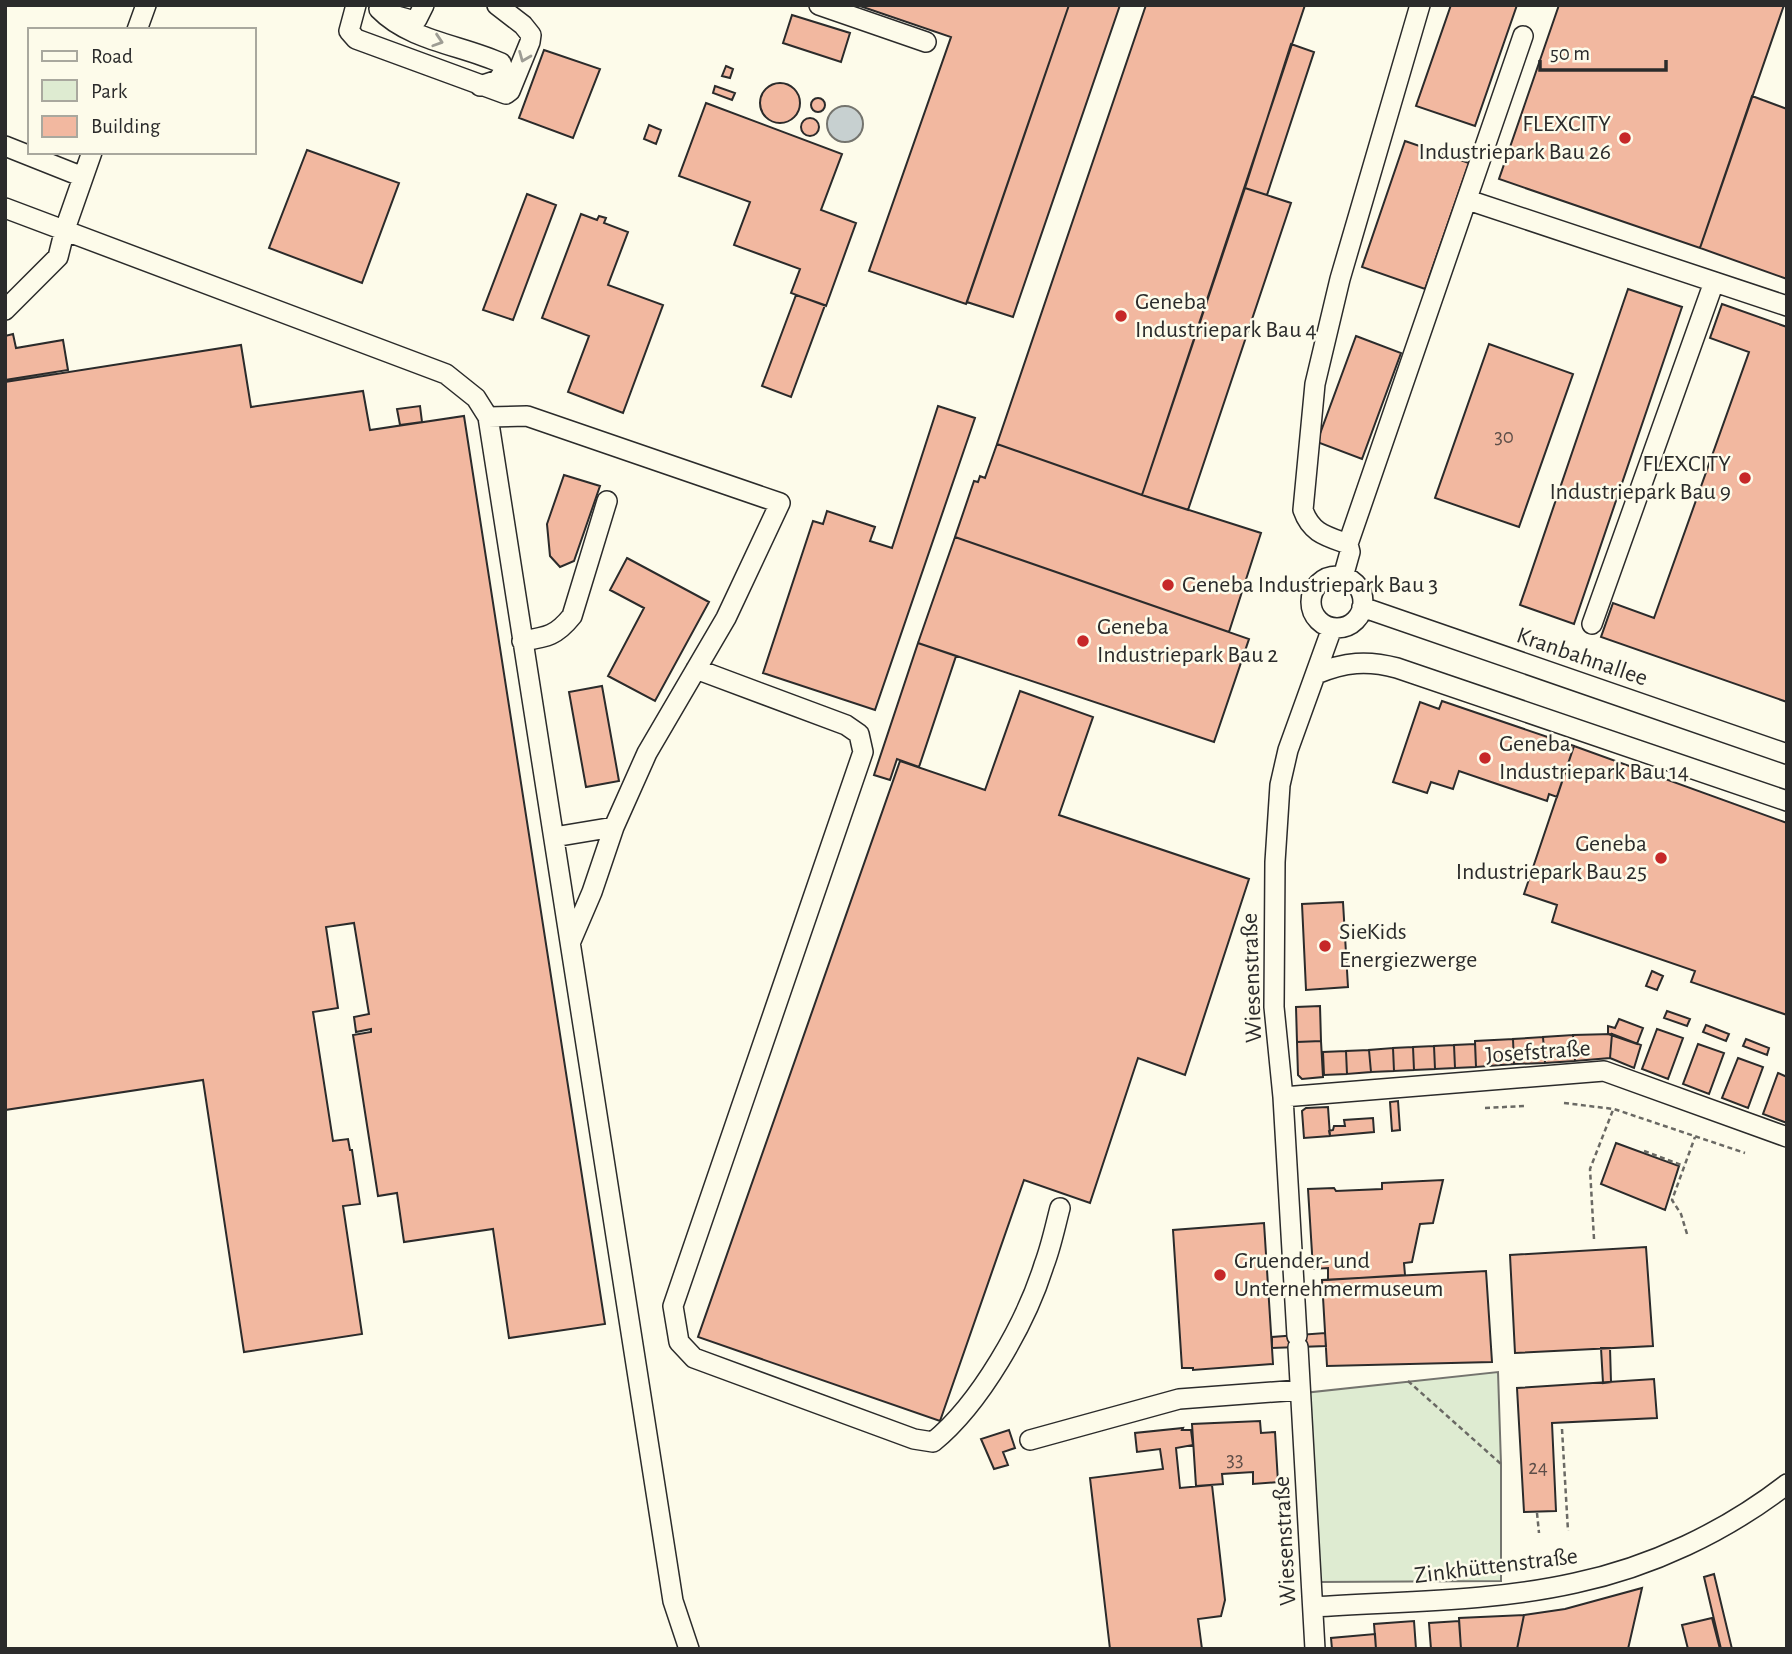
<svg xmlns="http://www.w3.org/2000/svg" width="1792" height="1654" viewBox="0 0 1792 1654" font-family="'Alegreya Sans',sans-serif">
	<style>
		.green { fill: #deebd1; stroke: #74746e; stroke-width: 2 }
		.water { fill: #c7d0d0; stroke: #74746e; stroke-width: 2 }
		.building { fill: #f2b8a0; stroke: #2b2b2b; stroke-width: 2 }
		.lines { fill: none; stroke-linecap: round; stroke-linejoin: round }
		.minor-casing { stroke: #2b2b2b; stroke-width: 22 }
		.path { stroke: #6a6964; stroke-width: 2.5; stroke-dasharray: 5 3.5; stroke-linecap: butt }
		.minor { stroke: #fdfbea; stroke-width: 19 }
		.oneway { stroke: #9e9d94 }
		.poi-dot { fill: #c62828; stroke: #fdfbea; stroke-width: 2.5 }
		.labels { text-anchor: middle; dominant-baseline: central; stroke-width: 5; stroke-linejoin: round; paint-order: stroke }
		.number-label { font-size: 21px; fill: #5d4e48 }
		.poi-label { font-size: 24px; fill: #2b2b2b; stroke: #fdfbea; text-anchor: start }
		.street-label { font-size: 24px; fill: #2b2b2b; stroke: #fdfbea }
	</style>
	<rect width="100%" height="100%" fill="#fdfbea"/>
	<!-- green -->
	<path class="green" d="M1498,1372L1501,1464V1581L1319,1582L1304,1393Z"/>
	<!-- water -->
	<path class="water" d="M827 124a18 18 0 1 1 36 0a18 18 0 1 1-36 0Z"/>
	<!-- building -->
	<path class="building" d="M857,5H1069L966,304L869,271L951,37Z
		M1069,5H1120L1013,317L967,302Z
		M1146,5H1305L1142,495L997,444Z
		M1451,5H1517L1475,126L1416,106Z
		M1559,5H1784L1700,248L1499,179Z
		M792,15L850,33L841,62L783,43Z
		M1291,44L1314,52L1267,195L1245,188Z
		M544,50L600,69L573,138L519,118Z
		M726,66L733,69L730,78L722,76Z
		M760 103a20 20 0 1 1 40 0a20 20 0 1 1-40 0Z
		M715,86L735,93L732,100L713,93Z
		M1752,96L1787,109V279L1700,248Z
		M811 105a7 7 0 1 1 14 0a7 7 0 1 1-14 0Z
		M706,103L842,154L821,210L856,223L826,306L791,293L800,269L734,245L750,202L679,176Z
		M801 127a9 9 0 1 1 18 0a9 9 0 1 1-18 0Z
		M649,125L661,130L656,144L644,139Z
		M1405,141L1469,163L1425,289L1362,267Z
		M307,150L399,183L362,283L269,248Z
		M1245,188L1291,203L1188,510L1142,495Z
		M527,194L556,205L513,320L483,310Z
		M581,214L597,220L599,216L606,218L604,223L628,232L608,285L663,305L623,413L568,392L589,336L542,318Z
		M1628,289L1682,307L1574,624L1520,605Z
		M796,295L825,305L791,397L762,386Z
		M1722,304L1787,327V702L1601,637L1613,603L1654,618L1749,352L1710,338Z
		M13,334L16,348L63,340L68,370L5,380V336Z
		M1356,336L1401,353L1362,459L1317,442Z
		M1489,344L1573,374L1519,527L1435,498Z
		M241,345L251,407L363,391L370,430L464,416L605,1324L509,1338L493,1229L404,1242L397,1193L378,1196L353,1035L371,1032V1029L356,1032L354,1017L369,1014L354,923L326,927L338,1008L313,1012L333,1141L348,1139L350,1150H352L360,1204L343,1206L362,1334L244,1352L203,1080L5,1110V382Z
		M420,406L422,422L400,425L397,409Z
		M938,406L975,418L875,710L763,673L813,521L823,524L827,511L875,527L870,541L892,548Z
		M997,444L1142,495L1261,533L1229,632L955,537L974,481L978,482L980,476L985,478Z
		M564,475L600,486L574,561L560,567L550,556L547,524Z
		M955,537L1249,639L1214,742L918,643Z
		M627,558L709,602L655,701L608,676L644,608L610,590Z
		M918,643L956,656L919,767L897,759L890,780L874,775Z
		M602,686L619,781L586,787L569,692Z
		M1020,691L1093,717L1059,815L1249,879L1185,1075L1138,1058L1090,1203L1024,1180L940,1421L698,1337L900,761L985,790Z
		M1442,701L1574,746L1557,797L1549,794L1547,801L1459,771L1453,789L1431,782L1427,793L1393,782L1420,702L1439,709Z
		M1574,746L1787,823V1015L1691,982L1695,971L1552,922L1557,905L1524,894Z
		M1343,902L1348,987L1306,990L1302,904Z
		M1652,971L1663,976L1657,990L1646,986Z
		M1320,1006L1321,1041L1297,1042L1296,1007Z
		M1667,1011L1690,1019L1687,1026L1664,1018Z
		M1619,1019L1643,1028L1637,1044L1608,1034V1026L1615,1028Z
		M1706,1025L1729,1034L1726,1041L1703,1032Z
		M1657,1029L1683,1038L1668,1079L1642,1069Z
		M1612,1034L1610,1058L1575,1061L1573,1035Z
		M1612,1034L1641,1045L1634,1068L1610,1058Z
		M1573,1035L1575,1061L1545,1063L1543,1037Z
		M1543,1037L1545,1063L1514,1064L1513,1039Z
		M1513,1039L1514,1064L1476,1067L1475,1041Z
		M1746,1039L1769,1048L1767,1055L1743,1046Z
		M1321,1041L1323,1077L1302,1079L1298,1075L1297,1042Z
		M1475,1044L1476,1067L1455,1068L1454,1045Z
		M1698,1044L1724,1053L1709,1094L1683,1084Z
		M1454,1045L1455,1068L1435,1069L1434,1046Z
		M1434,1046L1435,1069L1414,1070L1413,1047Z
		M1413,1047L1414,1070L1394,1071L1393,1048Z
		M1393,1048L1394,1071L1371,1072L1369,1050Z
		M1369,1050L1371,1072L1347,1074L1346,1051Z
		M1346,1051L1347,1074L1324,1075L1323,1052Z
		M1738,1058L1763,1067L1748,1108L1722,1098Z
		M1778,1073L1787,1077V1123L1763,1114Z
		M1398,1101L1400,1130L1392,1131L1390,1102Z
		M1328,1107L1330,1136L1304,1138L1302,1111L1306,1108Z
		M1373,1118L1374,1132L1330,1136L1329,1131L1333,1130L1334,1126H1345L1344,1120Z
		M1616,1143L1679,1166L1665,1210L1601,1184Z
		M1443,1180L1433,1223L1420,1224L1412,1262L1404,1263L1405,1275L1328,1280V1268L1313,1269L1308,1189L1334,1188L1336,1191L1382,1189V1183Z
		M1264,1223L1273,1364L1193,1370V1368H1182L1173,1230Z
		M1646,1247L1653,1346L1515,1353L1510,1255Z
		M1486,1271L1492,1362L1327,1366L1322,1280Z
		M1325,1333L1326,1346L1272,1348V1337Z
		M1601,1348H1610L1611,1382L1603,1383Z
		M1654,1379L1657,1418L1552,1423L1556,1511L1524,1512L1517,1388Z
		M1260,1421L1261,1433L1275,1432L1278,1482L1253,1484V1472L1222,1474L1223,1484L1196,1486L1192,1424Z
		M1183,1428L1182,1430H1191L1193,1445L1176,1448L1180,1488L1212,1485L1225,1600L1221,1616L1198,1619L1202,1649H1110L1090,1478L1163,1469L1160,1449L1137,1452L1135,1433Z
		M1009,1430L1015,1448L1003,1452L1008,1465L994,1469L981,1439Z
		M1714,1574L1732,1649H1721L1704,1577Z
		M1642,1588L1628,1649H1517L1524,1615L1565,1609Z
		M1524,1615L1517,1649H1461L1459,1618Z
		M1712,1618L1720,1649H1688L1682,1625Z
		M1414,1621L1416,1649H1376L1374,1624Z
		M1459,1621L1461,1649H1431L1429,1623Z
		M1375,1634L1376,1649H1332L1331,1638Z"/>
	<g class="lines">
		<defs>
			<path id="minor" d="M356,5L349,31L356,39L506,94L510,91L530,42L531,35L523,25L497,5
				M819,5L926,42
				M379,9C410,41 462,45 501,63L504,71L498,80L480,86
				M393,15L411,20L417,19L424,5
				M137,30L146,5
				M5,146L83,177
				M1468,200L1787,306
				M5,208L446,374L476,398L488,417L673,1601L689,1649
				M5,310L58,257L65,229L92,152
				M488,417L527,416L780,503L726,618L647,753L614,827L592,892L571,941
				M1348,544C1326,536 1311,533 1303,510L1315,384L1340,279L1420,5
				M1311 602a26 26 0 1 1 52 0a26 26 0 1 1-52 0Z
				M1343,577L1350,552L1348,544L1523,36
				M1362,607L1787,754
				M1592,624L1714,282
				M522,641C547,637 556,636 572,616L607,501
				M696,669L846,725L859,734L863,752L673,1306L679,1342L694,1358L914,1439L933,1442C980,1404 1026,1323 1044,1265C1051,1247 1055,1227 1060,1208
				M1316,674C1345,662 1367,660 1397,668L1787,801
				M554,837L614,827
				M1283,1097L1604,1071L1787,1137
				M1297,1336L1283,1097L1274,1007L1275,862L1280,785L1288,750L1332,628
				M1298,1347L1315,1649
				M1030,1440L1179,1399L1300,1390
				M1314,1607C1400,1601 1490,1602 1575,1583C1651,1567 1725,1532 1787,1484"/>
		</defs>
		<!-- minor casing -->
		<use href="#minor" class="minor-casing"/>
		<!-- path -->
		<path class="path" d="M1564,1103L1614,1109L1745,1153
			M1485,1108L1524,1106
			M1644,1151L1684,1166
			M1687,1234L1681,1214L1672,1200L1695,1137
			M1594,1239L1590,1169L1613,1110
			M1408,1381L1501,1464
			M1562,1429L1568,1531
			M1537,1513L1539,1533"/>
		<!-- minor -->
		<use href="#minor" class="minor"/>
	</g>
	<!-- one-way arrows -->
	<defs><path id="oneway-chevron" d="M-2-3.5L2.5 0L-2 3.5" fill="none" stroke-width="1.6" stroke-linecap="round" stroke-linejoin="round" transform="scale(1.75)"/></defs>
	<g class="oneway">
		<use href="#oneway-chevron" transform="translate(438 41) rotate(18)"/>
		<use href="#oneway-chevron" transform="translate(524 57) rotate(112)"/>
	</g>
	<!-- markers -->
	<g class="poi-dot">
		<circle cx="1625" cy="138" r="7"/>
		<circle cx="1121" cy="316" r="7"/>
		<circle cx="1745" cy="478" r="7"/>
		<circle cx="1168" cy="585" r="7"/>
		<circle cx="1083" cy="641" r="7"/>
		<circle cx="1485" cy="758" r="7"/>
		<circle cx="1661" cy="858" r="7"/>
		<circle cx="1325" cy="946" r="7"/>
		<circle cx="1220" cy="1275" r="7"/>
	</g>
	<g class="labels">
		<!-- number labels -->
		<g class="number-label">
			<text x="1504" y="436">30</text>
			<text x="1235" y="1459">33</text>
			<text x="1538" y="1467">24</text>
		</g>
		<!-- poi labels -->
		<g class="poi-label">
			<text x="1611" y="124" text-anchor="end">FLEXCITY<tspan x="1611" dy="28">Industriepark Bau 26</tspan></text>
			<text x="1135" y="302">Geneba<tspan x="1135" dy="28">Industriepark Bau 4</tspan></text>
			<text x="1731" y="464" text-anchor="end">FLEXCITY<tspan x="1731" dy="28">Industriepark Bau 9</tspan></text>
			<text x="1182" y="585">Geneba Industriepark Bau 3</text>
			<text x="1097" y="627">Geneba<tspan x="1097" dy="28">Industriepark Bau 2</tspan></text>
			<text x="1499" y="744">Geneba<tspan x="1499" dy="28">Industriepark Bau 14</tspan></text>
			<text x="1647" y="844" text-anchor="end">Geneba<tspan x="1647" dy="28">Industriepark Bau 25</tspan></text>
			<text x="1339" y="932">SieKids<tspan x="1339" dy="28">Energiezwerge</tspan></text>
			<text x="1234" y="1261">Gruender- und<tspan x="1234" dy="28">Unternehmermuseum</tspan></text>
		</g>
		<!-- street labels -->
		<g class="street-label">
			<text transform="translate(1582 657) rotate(19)">Kranbahnallee</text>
			<text transform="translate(1252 978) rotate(-92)">Wiesenstraße</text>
			<text transform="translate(1538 1052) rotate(-4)">Josefstraße</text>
			<text transform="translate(1285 1541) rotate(-93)">Wiesenstraße</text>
			<text transform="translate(1496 1566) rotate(-7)">Zinkhüttenstraße</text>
		</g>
	</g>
	<!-- border -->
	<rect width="1792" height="1654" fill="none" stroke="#2b2b2b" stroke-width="14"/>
	<!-- legend -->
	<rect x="28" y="28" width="228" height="126" fill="#fdfbea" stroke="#a9a89e" stroke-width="2"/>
	<rect x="42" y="51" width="35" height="10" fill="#fdfbea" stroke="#a9a89e" stroke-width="2"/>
	<text x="91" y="63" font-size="21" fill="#2b2b2b">Road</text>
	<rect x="42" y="80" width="35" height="21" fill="#deebd1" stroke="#a9a89e" stroke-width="2"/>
	<text x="91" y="98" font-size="21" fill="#2b2b2b">Park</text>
	<rect x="42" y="116" width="35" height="21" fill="#f2b8a0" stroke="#a9a89e" stroke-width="2"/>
	<text x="91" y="133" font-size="21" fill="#2b2b2b">Building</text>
	<!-- scale -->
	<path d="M1540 60v10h126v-10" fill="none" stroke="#2b2b2b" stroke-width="3.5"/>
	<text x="1550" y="60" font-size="21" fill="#2b2b2b" stroke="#fdfbea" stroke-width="5" paint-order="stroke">50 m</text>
</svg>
